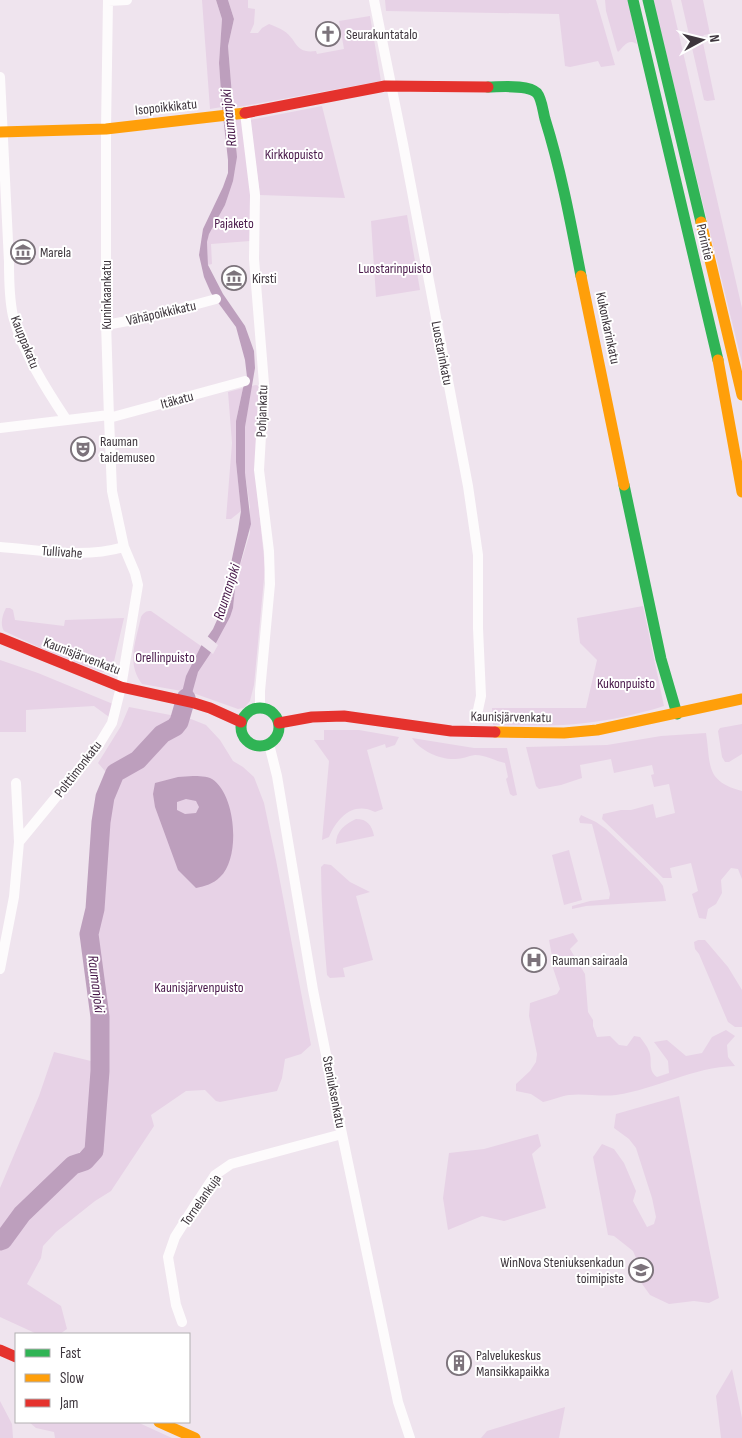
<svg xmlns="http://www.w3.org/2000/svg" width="742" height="1438" viewBox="0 0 742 1438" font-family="'Sofia Sans Condensed',sans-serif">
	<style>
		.green { fill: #e7d2e6 }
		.water { fill: #bd9fbd; fill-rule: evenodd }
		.pier { fill: #efe4ee }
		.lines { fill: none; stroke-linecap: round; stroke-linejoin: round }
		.river { stroke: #bd9fbd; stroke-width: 19 }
		.street { stroke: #fdfbfc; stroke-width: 10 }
		.fast { stroke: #30b455; stroke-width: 11 }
		.slow { stroke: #ff9f0a; stroke-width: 11 }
		.jam { stroke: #e5322d; stroke-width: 11 }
		.labels { text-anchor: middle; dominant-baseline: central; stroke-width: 4; stroke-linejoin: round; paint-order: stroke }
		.poi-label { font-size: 14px; fill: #3e363d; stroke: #fff; text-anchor: start }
		.street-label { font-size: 14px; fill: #3e363d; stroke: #fff }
		.park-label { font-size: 14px; fill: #4a1a4b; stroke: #fff }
		.water-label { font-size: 15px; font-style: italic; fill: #451547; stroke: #fff }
	</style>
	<rect width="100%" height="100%" fill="#efe4ee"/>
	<!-- green -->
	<path class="green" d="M202,0H216L222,19L219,63L222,107L210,109Z
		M228,0H248V8L255,9L254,24L250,33H258L262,28L269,24C274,26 280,28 284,31C298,40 294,54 316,51L317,54L344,49L339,21L370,16L381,81L233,108L228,46L234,19Z
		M385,0H596L615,65L601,67L598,61L570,67L565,66L559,14L386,11Z
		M605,0H628L637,44C628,38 624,46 618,52L617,50L606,11Z
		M653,0H671L742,308V363Z
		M681,0H703L710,34L704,35L702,38L715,100L707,101L704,100Z
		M322,106L345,198L260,195L250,120Z
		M243,117L251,179L250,241L211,244L212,264L208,265L207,242L209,233L225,205L235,169L237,148L234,118Z
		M407,215L420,290L376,297L371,221Z
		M256,385L259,386L255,469L265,568L254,685L250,701L244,708L238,709L193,693L142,684C126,663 136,641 141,617C144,612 146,611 151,611L201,646L209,654L233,608L236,579L250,533V507L245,474V427L251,386Z
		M243,388L236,421V462L241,511L231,519H226L232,443L228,392Z
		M643,606L664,706C639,714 612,720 585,723C555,727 524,725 493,725L492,708H586L597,660L580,643L577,618Z
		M6,608H10L13,610L15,620L64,626L65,620L124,618L112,670L108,672H101L47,651L4,631C0,625 2,615 6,608Z
		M0,660L38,673L113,704L109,717L94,706L26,710V732H0Z
		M129,707L191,719L206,725L220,740L233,761L243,767L254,777L264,803L276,860L311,1045L301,1054L285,1059L282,1078L277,1091L220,1102L216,1101L205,1090L186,1091L151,1115L154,1126L111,1191L95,1201L56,1232L43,1246L41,1258L27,1284L61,1306L67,1329L60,1334H37L0,1317V1245L7,1243L26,1215L60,1189L69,1173L88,1168L97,1159L101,1129L104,1035L94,940L99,906L107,804L121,778L105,771L98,763L121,726Z
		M742,724V754L729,762H725L722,757L718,731L720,728Z
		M324,730H359L399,737L395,745L386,748L385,744L367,750L383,809L375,812C353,801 337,818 329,837L322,840L329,761L314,740H324Z
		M706,733C711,766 705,781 742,791V879L738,869L731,868L721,880L722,893L716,904L708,909L706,919L699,918L692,894L698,891L691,863L670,868L672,878H663L602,819L603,814L621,810H631L653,804L656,818L675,813L669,784L654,787L651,775L654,774L652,765L614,773L611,759L580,765L582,778L561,785L539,789L536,786L526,747L607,745L661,736Z
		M412,738L474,748H507L517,795L513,796L510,794L506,779L508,777L505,763C495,761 486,755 475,755C468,756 462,759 456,759C441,760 420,751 412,738Z
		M581,815L596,822L606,829L658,879L663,886L666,901L586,906L572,909V906L590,901L609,899L610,894L592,824L580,823L579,819Z
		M356,819C367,819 372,825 374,836L336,844C336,831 345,824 356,819Z
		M569,850L582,900L564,905L552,855Z
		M324,864L331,865L350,882L370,892L356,896L373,960L343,968L345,977L330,978L327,975C324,939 321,903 321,867Z
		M573,933L578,941L570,949L585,974L588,1012L593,1020V1026L597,1037L610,1036L619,1045L627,1046L634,1036L640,1037C643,1041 647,1046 649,1051C653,1060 647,1070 657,1077L669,1073L668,1061L654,1042L667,1040L686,1056L702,1053L712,1037L726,1030L735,1036L727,1045L728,1057L735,1066C693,1067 657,1089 616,1095C600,1097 584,1093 569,1095C561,1096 552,1100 543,1102L531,1094L516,1091V1084L530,1071L536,1062L537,1054L529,1016L530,1003L557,994L560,989L552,965V956L549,940Z
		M698,940H705L728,967L742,990V1027H735L728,1022L699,954L695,949L694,942Z
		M54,1052L95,1062L94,1103L90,1144C56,1170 27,1200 0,1233V1188L39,1096Z
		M679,1096L719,1298L709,1303L694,1301L669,1304L650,1295L640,1281L639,1265L633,1251L614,1236L608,1235L593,1157L602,1144L614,1149L624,1163L636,1191L633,1201L647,1227L654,1224L656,1217L652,1198L636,1148L629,1139L614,1128L616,1114Z
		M538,1134L541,1146L532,1154L546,1208L504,1221L482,1216L448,1230L443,1198L449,1153L484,1149Z
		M732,1369L742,1418V1438H721L716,1396Z
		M0,1401L12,1424L13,1438H0Z
		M565,1407L559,1438H481L487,1431Z
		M29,1422H137L172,1438H55L54,1432L36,1428Z"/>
	<!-- water -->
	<path class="water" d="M216,0H228L234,19L228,46L237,157L233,181L225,205L209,234L207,242L208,265L223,294L245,326L254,351L255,368L245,427V473L251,524L236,579L233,608L230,617L210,654L198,672L186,715L179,722L178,709L186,676L201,646L213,629L221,611L238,530L241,511L236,462V421L243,388L247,377L245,360L236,327L211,293L204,277L199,255L203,229L223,187L228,173V160L222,107L219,63L222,19Z
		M193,776C198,776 207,776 212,779C236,794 241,858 220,877C213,884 205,886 196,888L178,870L155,807L153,794L155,783L178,777ZM186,799L196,801L199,807L196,813L185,814L177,810V802Z"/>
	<!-- pier -->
	<path class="pier" d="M206,635L218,645L213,654L200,644Z
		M180,693L195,696L187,717L176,715L175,708Z"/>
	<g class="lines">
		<!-- river -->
		<path class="river" d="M0,1241L3,1240L22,1214L73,1165L85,1161L94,1151L100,1071V1017L89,934L95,909L101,822L105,797L115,773L138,760L162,734L175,727L179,722L186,698"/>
		<!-- street -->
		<path class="street" d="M374,0L403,144L468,486L478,555V628L481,696L478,710
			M108,1L127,0
			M0,77L9,262C9,280 9,298 13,316C22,351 46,389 66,419
			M245,113L255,195L254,259L264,384L259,470L269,551L270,584L260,691V708
			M106,325L149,317L216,299
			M109,418L245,381
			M0,428L109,415
			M0,547C42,550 82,559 124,547
			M269,744L277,776L313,990L342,1134L398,1402L410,1438
			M19,842L98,746L112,723L121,687L138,585L135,573L124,547L112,491L109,418L106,322V129L108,0
			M0,969L14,897L19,842L16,783
			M182,1322L176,1305L168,1257L175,1237L194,1207L215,1175L231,1164L342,1134"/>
		<!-- fast -->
		<path class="fast" d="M633,0L718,360
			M648,0L701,222
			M488,87C501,87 528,84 537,93C542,99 543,112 545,119C561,170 571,224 581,276
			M624,485L661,659L677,714
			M241 727a19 19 0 1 1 38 0a19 19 0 1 1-38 0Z"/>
		<!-- slow -->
		<path class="slow" d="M0,132L106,129L245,113
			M701,222L742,395
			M581,276L624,485
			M718,360L742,492
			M495,732L564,733L597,730L742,699
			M159,1422L195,1438"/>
		<!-- jam -->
		<path class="jam" d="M245,113L385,86L488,87
			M0,638L121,687L194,703L210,708L241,722
			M279,723L312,717L344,716L451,731L495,732
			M0,1350L16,1357"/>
	</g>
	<!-- icons -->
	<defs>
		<symbol id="church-ring" viewBox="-11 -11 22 22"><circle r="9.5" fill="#fff" stroke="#7c737b" stroke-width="1.5"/><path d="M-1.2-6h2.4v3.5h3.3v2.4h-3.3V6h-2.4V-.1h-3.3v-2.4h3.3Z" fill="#7c737b"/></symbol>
		<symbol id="museum-ring" viewBox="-11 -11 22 22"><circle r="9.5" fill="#fff" stroke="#7c737b" stroke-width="1.5"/><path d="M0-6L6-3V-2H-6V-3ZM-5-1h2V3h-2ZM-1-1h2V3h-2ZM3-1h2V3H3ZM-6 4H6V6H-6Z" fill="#7c737b"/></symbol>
		<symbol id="theatre-ring" viewBox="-11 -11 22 22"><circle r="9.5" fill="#fff" stroke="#7c737b" stroke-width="1.5"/><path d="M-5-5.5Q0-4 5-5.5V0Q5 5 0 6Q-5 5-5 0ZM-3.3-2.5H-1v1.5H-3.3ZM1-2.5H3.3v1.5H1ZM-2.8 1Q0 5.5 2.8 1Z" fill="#7c737b"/></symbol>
		<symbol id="hospital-ring" viewBox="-11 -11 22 22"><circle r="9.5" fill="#fff" stroke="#7c737b" stroke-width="1.5"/><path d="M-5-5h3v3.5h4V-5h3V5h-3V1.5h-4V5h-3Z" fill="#7c737b"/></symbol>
		<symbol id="school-ring" viewBox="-11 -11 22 22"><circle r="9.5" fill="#fff" stroke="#7c737b" stroke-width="1.5"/><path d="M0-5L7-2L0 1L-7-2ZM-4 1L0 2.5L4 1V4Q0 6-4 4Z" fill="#7c737b"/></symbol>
		<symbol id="building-ring" viewBox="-11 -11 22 22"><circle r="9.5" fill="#fff" stroke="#7c737b" stroke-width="1.5"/><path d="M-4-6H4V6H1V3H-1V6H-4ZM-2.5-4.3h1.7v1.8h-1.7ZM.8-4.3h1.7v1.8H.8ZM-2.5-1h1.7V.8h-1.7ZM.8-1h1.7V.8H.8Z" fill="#7c737b"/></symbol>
	</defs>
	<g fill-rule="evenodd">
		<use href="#church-ring" x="314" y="20" width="28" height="28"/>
		<use href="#museum-ring" x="9" y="238" width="28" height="28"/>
		<use href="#museum-ring" x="220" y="264" width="28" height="28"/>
		<use href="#theatre-ring" x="69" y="435" width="28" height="28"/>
		<use href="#hospital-ring" x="520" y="946" width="28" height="28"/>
		<use href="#school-ring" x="627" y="1256" width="28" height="28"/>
		<use href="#building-ring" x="445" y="1349" width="28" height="28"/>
	</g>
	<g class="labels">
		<!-- poi labels -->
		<g class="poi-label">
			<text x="346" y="34">Seurakuntatalo</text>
			<text x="40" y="252">Marela</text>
			<text x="252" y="278">Kirsti</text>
			<text x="100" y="441">Rauman<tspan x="100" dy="16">taidemuseo</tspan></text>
			<text x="552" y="960">Rauman sairaala</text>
			<text x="624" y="1262" text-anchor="end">WinNova Steniuksenkadun<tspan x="624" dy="16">toimipiste</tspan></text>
			<text x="476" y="1355">Palvelukeskus<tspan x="476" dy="16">Mansikkapaikka</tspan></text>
		</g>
		<!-- street labels -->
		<g class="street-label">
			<text transform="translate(166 107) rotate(-6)">Isopoikkikatu</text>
			<text transform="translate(705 242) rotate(77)">Porintie</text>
			<text transform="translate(106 295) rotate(-90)">Kuninkaankatu</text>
			<text transform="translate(161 313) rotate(-13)">Vähäpoikkikatu</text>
			<text transform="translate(608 328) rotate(78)">Kukonkarinkatu</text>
			<text transform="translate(25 342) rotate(68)">Kauppakatu</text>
			<text transform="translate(442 353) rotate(79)">Luostarinkatu</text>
			<text transform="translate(177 400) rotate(-15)">Itäkatu</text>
			<text transform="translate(262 411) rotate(-88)">Pohjankatu</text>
			<text transform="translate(62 552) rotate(4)">Tullivahe</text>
			<text transform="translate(82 656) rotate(21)">Kaunisjärvenkatu</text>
			<text transform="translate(511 717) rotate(1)">Kaunisjärvenkatu</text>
			<text transform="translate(78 769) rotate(-52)">Polttimonkatu</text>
			<text transform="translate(334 1092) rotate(79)">Steniuksenkatu</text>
			<text transform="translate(201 1200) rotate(-55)">Tornelankuja</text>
		</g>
		<!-- park labels -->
		<g class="park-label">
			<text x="294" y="154">Kirkkopuisto</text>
			<text x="234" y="223">Pajaketo</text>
			<text x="395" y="268">Luostarinpuisto</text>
			<text x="165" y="657">Orellinpuisto</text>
			<text x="626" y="683">Kukonpuisto</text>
			<text x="199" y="987">Kaunisjärvenpuisto</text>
		</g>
		<!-- water labels -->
		<g class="water-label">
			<text transform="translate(229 118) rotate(-96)">Raumanjoki</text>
			<text transform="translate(227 592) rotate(-72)">Raumanjoki</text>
			<text transform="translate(96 984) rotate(83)">Raumanjoki</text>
		</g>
	</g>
	<!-- legend -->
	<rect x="15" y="1333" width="175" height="90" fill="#ffffff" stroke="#b2afb1"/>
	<rect x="25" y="1349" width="25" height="8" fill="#30b455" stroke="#b2afb1"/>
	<text x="60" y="1358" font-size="15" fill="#3e363d">Fast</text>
	<rect x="25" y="1374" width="25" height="8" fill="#ff9f0a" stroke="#b2afb1"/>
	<text x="60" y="1383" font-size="15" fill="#3e363d">Slow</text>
	<rect x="25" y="1399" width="25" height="8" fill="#e5322d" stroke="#b2afb1"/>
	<text x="60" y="1408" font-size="15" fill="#3e363d">Jam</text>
	<!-- north arrow -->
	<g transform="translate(702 40) rotate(83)" stroke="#ffffff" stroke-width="4" paint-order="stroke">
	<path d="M0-4L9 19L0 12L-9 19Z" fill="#3e363d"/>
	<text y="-8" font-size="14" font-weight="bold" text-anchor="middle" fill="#3e363d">N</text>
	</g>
</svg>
